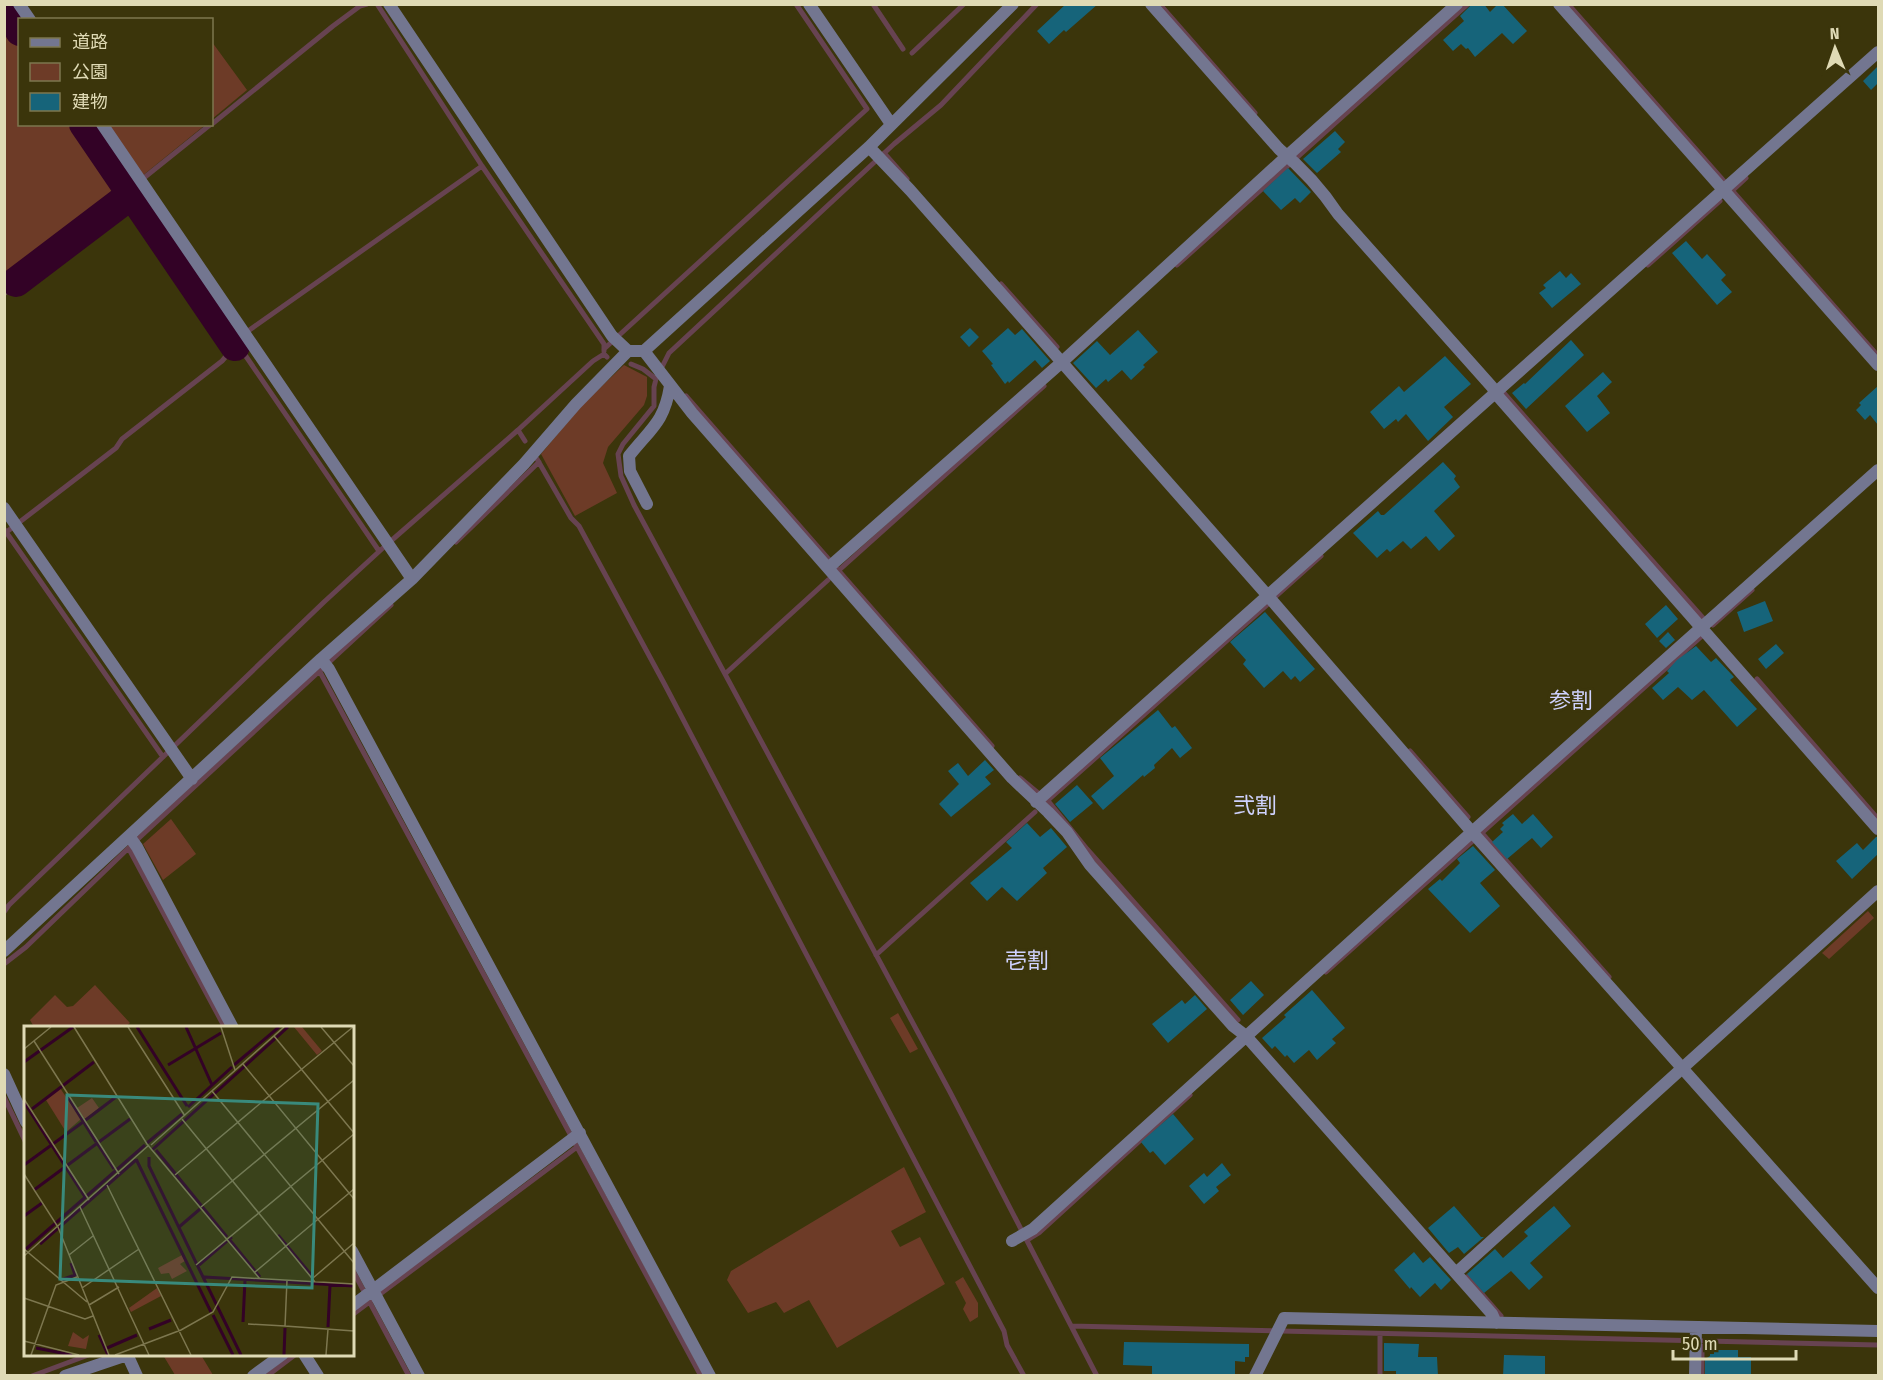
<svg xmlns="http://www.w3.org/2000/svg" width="1883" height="1380" viewBox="0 0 1883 1380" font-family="'Fira Sans Condensed','Noto Sans JP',sans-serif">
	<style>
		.green { fill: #6d3b27 }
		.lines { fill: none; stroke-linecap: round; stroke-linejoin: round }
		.stream { stroke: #674351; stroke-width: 5 }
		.river { stroke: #330226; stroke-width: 30 }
		.building { fill: #16647a }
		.minor { stroke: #737690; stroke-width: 12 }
		.labels { text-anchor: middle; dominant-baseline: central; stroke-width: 6; stroke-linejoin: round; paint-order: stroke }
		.neighbourhood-label { font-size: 22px; fill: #cfd2fe; stroke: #3b350b }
		.inset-river { fill: none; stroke: #330226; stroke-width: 3 }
		.inset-road { fill: none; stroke: #7d774f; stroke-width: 1.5 }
		.view { fill: #398a7c; fill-opacity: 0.15; stroke: #398a7c; stroke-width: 3 }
		.inset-edge { fill: none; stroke: #dfdab5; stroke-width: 3 }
	</style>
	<rect width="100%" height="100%" fill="#3b350b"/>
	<!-- green -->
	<path class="green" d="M5,24L19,46L20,124L73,125L110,179L111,191L106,200L5,274Z
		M212,42L247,90L212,119Z
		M107,125H205L142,176Z
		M624,365L647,377V396L644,405L608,447L603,463L617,493L575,516L541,454L582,405Z
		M171,819L196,854L163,880L143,844Z
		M1868,911L1874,918L1829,959L1822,953Z
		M95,985L130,1023L125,1027H34L30,1020L55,995L67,1007L73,1006Z
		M898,1013L918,1049L910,1053L890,1018Z
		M904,1167L926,1212L891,1231L900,1247L920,1237L945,1284L837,1348L809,1300L784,1313L776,1302L748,1313L727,1280L731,1271Z
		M963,1277L978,1303V1317L970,1322L963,1309L966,1303L955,1282Z
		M163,1355H201L213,1375H175Z"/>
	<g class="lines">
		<!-- stream -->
		<path class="stream" d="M5,4L9,11
			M377,4L482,166L604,344V351
			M873,4L903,49
			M1037,4L941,105L894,144L669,353L656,379L654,387V406L623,444L618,454L621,476L634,505L950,1092L1097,1376
			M1568,4L1878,356
			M1163,8L1255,113
			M912,53L964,4
			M212,124L333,26L360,6L367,4
			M884,153L907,179
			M1731,192L1746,178
			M132,194L145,177L211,124
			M1177,265L1468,4
			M1648,265L1720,201
			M1001,284L1057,347
			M4,294L16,282
			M235,346L243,352L379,551
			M604,349L867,109L796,4
			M631,364L643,369L656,379
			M1503,392L1703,618
			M686,396L992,746
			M518,430L525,441
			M537,459L571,518L579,526L665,685L1004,1331L1007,1345L1024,1376
			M4,529L163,757
			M4,534L116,448L122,439L222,361L248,331L482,166
			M456,542L539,462
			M837,572L1044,386
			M1274,598L1321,556
			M1713,625L1752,590
			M320,672L701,1376
			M725,674L828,580
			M1757,679L1878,819
			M1410,751L1468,817
			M1020,778L1049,802L1087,849L1238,1020
			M1046,802L1267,605
			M1481,832L1609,977
			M129,849L225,1028
			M4,912L9,905L324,602L384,547L518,430L593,361L604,354L607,357
			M876,955L1035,812
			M4,964L26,947L140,837L391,605
			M1326,972L1702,636
			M4,1097L26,1143
			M1027,1240L1040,1232L1190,1095
			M352,1269L409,1376
			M1467,1277L1501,1316
			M352,1315L577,1147
			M1071,1326L1878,1345
			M1380,1334V1376
			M32,1376L91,1354
			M267,1376L296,1354
			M1702,1376V1341"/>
		<!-- river -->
		<path class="river" d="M9,11L20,31
			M84,124L235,346
			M16,282L132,194"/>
	</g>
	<!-- building -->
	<path class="building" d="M1066,4H1098L1066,32L1064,30L1049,44L1037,31Z
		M1472,4H1484L1490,12L1498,4H1502L1527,31L1513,44L1502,33L1475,57L1468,48L1466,49L1461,44L1453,51L1443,40L1464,21L1460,16Z
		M1878,66V83L1871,90L1863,81Z
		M1335,131L1345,142L1338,149L1341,152L1317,173L1303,159Z
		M1288,168L1311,192L1300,203L1295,198L1281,210L1263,191Z
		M1686,241L1702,259L1707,254L1726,275L1721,280L1732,292L1717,305L1672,253Z
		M1560,271L1566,278L1571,273L1581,284L1552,308L1539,293L1546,288L1543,285Z
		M970,328L979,337L969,347L960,337Z
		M1008,328L1015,335L1022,329L1050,361L1042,368L1035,360L1009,383L1008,381L1005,384L991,365L993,364L982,351Z
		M1138,330L1158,352L1143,365L1145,367L1131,380L1122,370L1108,382L1106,379L1096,388L1073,363L1097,341L1110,355Z
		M1571,340L1584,355L1526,409L1512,393L1524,383L1525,384Z
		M1445,356L1471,384L1444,407L1453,417L1428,441L1406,414L1398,422L1396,419L1384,429L1370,412L1399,386L1404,392Z
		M1603,372L1612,382L1597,396L1610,413L1587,432L1565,406Z
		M1878,386V425L1870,415L1865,420L1856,410L1861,405L1859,403Z
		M1443,462L1456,476L1454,479L1460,487L1434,511L1455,536L1439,551L1426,536L1411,549L1403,541L1390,552L1387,549L1377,558L1353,533L1378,511L1381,515H1384Z
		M1765,601L1773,621L1744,632L1737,612Z
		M1666,605L1678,619L1657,638L1645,624Z
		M1265,612L1315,669L1300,682L1295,676L1291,680L1283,671L1264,688L1243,664L1246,660L1230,642Z
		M1668,632L1675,640L1666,648L1659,641Z
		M1776,644L1784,653L1766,669L1758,659Z
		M1696,646L1711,662L1716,658L1734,677L1730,680L1757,709L1737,727L1704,690L1692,700L1678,687L1663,700L1652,688L1669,673L1667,671L1677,660Z
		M1158,710L1172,728L1175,726L1192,748L1180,758L1172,748L1154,765L1155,768L1144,777L1143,775L1103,810L1091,796L1114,776L1100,758Z
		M985,760L994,770L985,777L991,784L951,817L939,804L959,784L948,771L958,763L968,776Z
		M1077,785L1093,803L1070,822L1055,804Z
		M1513,814L1522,824L1533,814L1553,837L1541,848L1532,838L1507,859L1492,842L1503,832L1500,829L1504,825L1502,823Z
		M1027,823L1040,837L1051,828L1067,847L1043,868L1047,873L1017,901L1002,887L987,901L970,883L1012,848L1006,842Z
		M1876,837H1878V854L1852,879L1836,861L1857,843L1863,850Z
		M1473,846L1495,870L1480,883L1500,906L1470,933L1428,889L1440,879L1442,881L1460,863L1457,859Z
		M1251,981L1264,995L1243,1015L1230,1000Z
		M1312,990L1345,1028L1332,1039L1336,1043L1317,1060L1309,1050L1294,1063L1287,1055L1285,1057L1275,1046L1272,1049L1262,1038L1286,1017L1284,1015Z
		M1195,995L1207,1009L1168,1043L1152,1024L1182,1000L1185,1004Z
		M1173,1114L1194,1139L1165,1165L1153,1151L1150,1153L1141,1142Z
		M1222,1163L1231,1175L1216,1187L1219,1191L1204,1204L1189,1186L1204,1173L1207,1177Z
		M1454,1206L1481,1237H1484L1464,1254L1458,1247L1449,1253L1428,1228Z
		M1554,1206L1571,1226L1530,1263L1543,1277L1529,1290L1511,1271L1484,1293L1467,1274L1495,1249L1503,1258L1528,1236L1524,1232Z
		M1414,1252L1423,1263L1430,1257L1451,1280L1441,1290L1435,1283L1420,1297L1411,1287L1410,1289L1394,1270Z
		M1124,1342L1249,1344V1357H1245V1362L1235,1361V1375L1152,1376V1366L1123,1365Z
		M1384,1343L1419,1344L1418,1357H1437L1438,1376L1396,1374V1371H1384Z
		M1714,1350H1738V1357H1751V1376H1705V1359L1710,1356V1354H1714Z
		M1504,1355L1545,1356V1376H1503Z"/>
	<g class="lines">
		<!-- minor -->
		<path class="minor" d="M19,4L30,20
			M389,4L612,336L628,351H644L869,147L1013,4
			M809,4L891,124
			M1151,4L1279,149C1302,168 1322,190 1338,214L1492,387L1496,394L1878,829
			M1559,4L1878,365
			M102,124L412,579
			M869,147L910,190L1268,596L1472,832L1878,1288
			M644,351L692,413L1012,778L1048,812L1067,832L1090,865L1233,1026L1246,1036L1492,1314L1496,1323
			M647,504L630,471L629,456C651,428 664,423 670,386
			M4,508L192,779
			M828,568L1062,362L1287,156L1457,4
			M321,659L329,669L710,1376
			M1036,802L1878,52
			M129,836L137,847L233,1028
			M4,951L321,659L412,579L524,464L576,404L628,351
			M4,1074L26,1122
			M1012,1241L1033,1229L1472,832L1878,470
			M352,1251L419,1376
			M1456,1273L1878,891
			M352,1306L580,1133
			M127,1354L137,1376
			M304,1354L318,1376
			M65,1376L127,1355
			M253,1376L283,1354
			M1255,1376L1284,1318L1878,1331
			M1695,1376L1696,1327"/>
	</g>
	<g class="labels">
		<!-- neighbourhood labels -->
		<g class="neighbourhood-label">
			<text x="1571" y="700">参割</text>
			<text x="1255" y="805">弐割</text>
			<text x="1027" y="960">壱割</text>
		</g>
	</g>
	<!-- overview -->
	<g transform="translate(24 1026)">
		<rect width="330" height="330" fill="#3b350b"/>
		<path d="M270,1H278L298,25L293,29ZM36,62L57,93L42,106L22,74ZM68,72L75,82L61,93L53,82ZM158,229L161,235L156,238L163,245L148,253L145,247L137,248L134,242ZM133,262L137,270L107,286L105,282ZM49,306L59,313L65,309L62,323L44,320Z" fill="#6d3b27"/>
		<path class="inset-river" d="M113,1L163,80M162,1L188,59M0,36L49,1M144,39L197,7M210,39L255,1M44,71L72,116M0,76L61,171M164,81L208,41M8,83L70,36M59,96L92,71M44,107L59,96M73,117L90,143M123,117L158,88M128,124L264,1M132,124L203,211M125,131V140L217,329M112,133L187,286M0,139L44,107M10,164L106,93M0,190L18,177M155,201L176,183M254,209L289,251M208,211L205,213L236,251M16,218L112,134M2,223L121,119M175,239L203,215M180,251L330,260M37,254L51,249L47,237M189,289L209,329M219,296L221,254M304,301L306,259M125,303L147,294M75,309L84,329M12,322L48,329M83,322L113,309M260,329L261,302"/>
		<path class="inset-road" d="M50,1L123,118L236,253M104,1L161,90M197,1L211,44M297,1L330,40M250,10L330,107M10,15L95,148M0,23L27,1M219,38L330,173M188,65L330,237M245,70L329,1M0,73L65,174M158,93L291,256M127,119L260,1M0,148L34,201L85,329M151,149L245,70M83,159L167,329M56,181L125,329M177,181L330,54M0,223L63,276M45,229L69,210M0,230L125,119M172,239L330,108M231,246L330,163M289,252L330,217M263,254L261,300L330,305M58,262L115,223M0,272L61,293L69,290M65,279L95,261M224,298L261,300M0,315L55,329M7,329L32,259L53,251M91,329L157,304L189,286L208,251L330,258M302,329L304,303"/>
		<path class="view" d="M43,69L294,78L288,262L36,253Z"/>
		<rect width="330" height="330" class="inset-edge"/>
	</g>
	<!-- border -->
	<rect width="1883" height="1380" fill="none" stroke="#dfdab5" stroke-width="12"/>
	<!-- legend -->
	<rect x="18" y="18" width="195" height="108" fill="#3b350b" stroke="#7d774f" stroke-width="1.5"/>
	<rect x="30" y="38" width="30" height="9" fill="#737690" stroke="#7d774f" stroke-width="1.5"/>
	<text x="72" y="48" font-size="18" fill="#dfdab5">道路</text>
	<rect x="30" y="63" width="30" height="18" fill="#6d3b27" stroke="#7d774f" stroke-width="1.5"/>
	<text x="72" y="78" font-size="18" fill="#dfdab5">公園</text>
	<rect x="30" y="93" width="30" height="18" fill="#16647a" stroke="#7d774f" stroke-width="1.5"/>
	<text x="72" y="108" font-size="18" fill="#dfdab5">建物</text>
	<!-- north arrow -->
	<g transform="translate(1835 48) rotate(358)" stroke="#3b350b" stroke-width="4.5" paint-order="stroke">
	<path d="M0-4.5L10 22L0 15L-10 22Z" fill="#dfdab5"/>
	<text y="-9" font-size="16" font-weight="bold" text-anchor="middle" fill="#dfdab5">N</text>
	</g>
	<!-- scale -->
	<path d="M1673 1350v9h123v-9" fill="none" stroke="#dfdab5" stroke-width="3"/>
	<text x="1682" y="1350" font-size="18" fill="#dfdab5" stroke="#3b350b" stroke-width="4.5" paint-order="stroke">50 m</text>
</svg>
